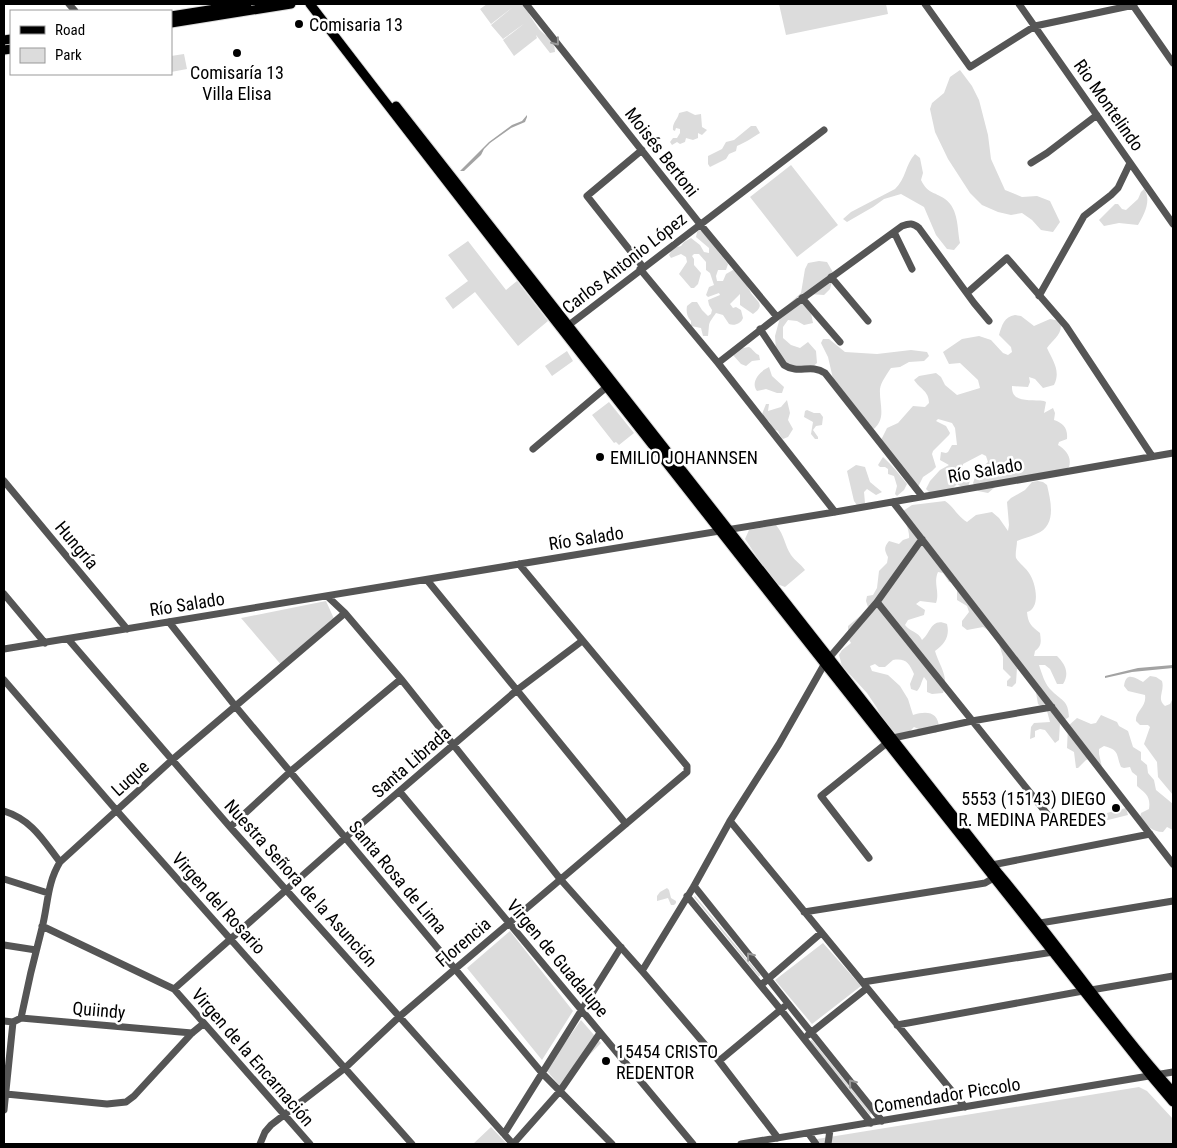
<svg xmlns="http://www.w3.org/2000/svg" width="1177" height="1148" viewBox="0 0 1177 1148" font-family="'Roboto Condensed',sans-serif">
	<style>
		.green { fill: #dcdcdc }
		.water { fill: #a3a3a3 }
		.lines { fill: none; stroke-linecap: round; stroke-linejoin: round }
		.major-casing { stroke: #dbdbdb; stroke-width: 11 }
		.minor { stroke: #555; stroke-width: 7 }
		.major { stroke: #000; stroke-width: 9 }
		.oneway { stroke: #999 }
		.poi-dot { fill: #000; stroke: #fff; stroke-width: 2 }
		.labels { text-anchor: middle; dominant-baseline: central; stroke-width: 5; stroke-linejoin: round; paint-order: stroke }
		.poi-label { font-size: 18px; fill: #000; stroke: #fff; text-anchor: start }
		.street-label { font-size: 18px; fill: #000; stroke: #fff }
	</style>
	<rect width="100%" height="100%" fill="#fff"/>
	<!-- green -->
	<path class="green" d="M487,4H523C528,12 533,21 539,29C546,37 555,39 555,52L550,53L536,35L537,38L514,56L503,40L525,23L503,39L491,25L513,7L491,24L480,9Z
		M779,4H886L888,14L786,35Z
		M184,54L187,69L171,72V56Z
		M960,70L972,86L979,100L988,135L991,159L1005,190L1022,197L1037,196L1050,201L1060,222L1053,232L1041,230L1032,220L1022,213L1011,215L998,212L982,205L970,193L948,159L935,132L930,109L932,103L944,93L950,77Z
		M687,111L695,115L701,114L702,127L707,130L702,135L698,133V138L693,140L686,138L685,142L680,144L677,142L672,145L670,142L673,138H677L680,133V129L676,128L675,131L673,130C672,123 678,119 679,113Z
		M751,126H756L760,133C752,138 746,142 737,146L736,151L729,154L726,159L710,167L708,164V156L722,149L726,142L734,140Z
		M915,154L920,158L923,173L921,180C928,194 933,191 945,199C959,209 957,229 960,243L954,250L947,249L936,235L924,207L901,194L884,199L873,207L847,222L843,219L851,212L895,189C906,179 905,165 915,154Z
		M791,165L838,225L797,257L750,197Z
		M1144,189C1152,200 1144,215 1138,225L1119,223L1104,226L1099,220L1115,204H1118L1122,209L1126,210L1138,199L1141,192Z
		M699,230L702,231L728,264L726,270H718L716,276L717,281H723L726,274L733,270L736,271C741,278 746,284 750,291C754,300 768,304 753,314L740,305V294L730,304L733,308L736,307L741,310L743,318C741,324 734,326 729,324L723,315L716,313C707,326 710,321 708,336H703L701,328L691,326V321C687,317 686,312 687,306L692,302H697L702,310L708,316L711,314L712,310L709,305L708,300L720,295L719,293L708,297L706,295L709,287L714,285L710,273L706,270V262L699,254H694L692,256L694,259V265L701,273L698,284L694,288H691L679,274L687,262L686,257L681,254L671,258L669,255L673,248L681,246L684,242L691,238L700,245L704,252L709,253V248L696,237L697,232Z
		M468,241L506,290L517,281L548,321L518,346L475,292L453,309L445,298L468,281L448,255Z
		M819,261L827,262L834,274L830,289L824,295L809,294L805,298L810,308L813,323L804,325L797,321L788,320L783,327V338L791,345L800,348L808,342L816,351L817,363L811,368L793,371L776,350L775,336L782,310L801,293L805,269L808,263Z
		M1015,315L1021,316L1034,326L1050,319L1060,321C1064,334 1053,339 1047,348C1053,361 1061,371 1054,385L1043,388L1035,379L1029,377L1030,382L1028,387L1012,386C1011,404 1031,399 1044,401L1046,402L1044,413L1053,408L1055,413L1054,420C1063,423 1068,428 1067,439L1059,442L1058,445C1066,450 1072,457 1069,467L1064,470L1000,483L988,493L978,491L973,483L977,472L988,462L986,456L982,454L963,464V472L971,470L972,472L968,488L962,487L957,484L950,491L930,493L926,489L930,481L940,470L949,465L940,460L941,452L946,453L948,452L952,445H957L955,428L952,423L938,419L936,421L946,426L950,433L949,435L933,451L932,454L936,467L932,471L923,477L918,487L881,440L887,428L898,423L913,406L925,407L929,403C929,391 920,389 914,380L919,376L936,373L941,377L945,385L957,395L980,388L978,380L960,363L949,364L943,352L962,339L979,336L991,340L1003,353L1008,355L1012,352L1011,347L999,335C1002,325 1004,317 1015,315Z
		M823,339H829L845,352L877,354L911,350L927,352L929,356L924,361L909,362L900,367L891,368C887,374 881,382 880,389C879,406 888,420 870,432L864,429L857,414L834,383L828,357L821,343Z
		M744,343L743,348L749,347C753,349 754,353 759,355L760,360L752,361L746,366L741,364L733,355Z
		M567,351L573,361L552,376L545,366Z
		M769,367L772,376L784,387L782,393H777L766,389L757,391C750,382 760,371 769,367Z
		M787,400L790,413L788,420L793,429L788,437L783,439L781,437L778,431L773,429L769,421L764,419L762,414L766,404H769L768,411L781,407Z
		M609,402L634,433L619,445L616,442L614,443L592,415Z
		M807,410L814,413H820L823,417L822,425L816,426L813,430L818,437V439H815L811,434L813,422L804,417L805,411Z
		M883,457C892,465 899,474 907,484L904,490L897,496L895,494L897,486L894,476L888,474V469L885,467H880L878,465Z
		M856,465L865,467L870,482L882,492L876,495L867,489L864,492L865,503L859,508L854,501L847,471Z
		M1038,481L1043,482L1047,485C1051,502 1057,526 1036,534C1030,537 1024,538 1017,541C1017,546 1015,553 1016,558C1019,563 1026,568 1029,573C1036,583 1041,608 1027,612C1028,623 1031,626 1040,633C1041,641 1042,646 1035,651L1034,656H1057C1065,664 1070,673 1063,684H1057L1050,669L1045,665H1039C1042,674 1045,685 1052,691C1063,702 1068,700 1069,717L1060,723L1059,740L1055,743L1045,730L1040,729L1035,731V737L1030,739L1031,727L1034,723L1050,722L1047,711L1038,704L1035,687L1017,668L1016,683L1012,687L1007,686V681L1011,677L1003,669V657L999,644L988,630L983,627L967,630L962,626V621L969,612L967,606L957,600V588L955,583L949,582L943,573L938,572C933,583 940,592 936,603L920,601L916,604L925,610L924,615L908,620L905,625C910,632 918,631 922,640C931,633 931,617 947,624C950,636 945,644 935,651C939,665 950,678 943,693L932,694L927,692V681L924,677C921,682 921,687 917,691L911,689L910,684L914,674C909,663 906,658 893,660L885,667H879L875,664L870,666L872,671L888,675L900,686L908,699L913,715C926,711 939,711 939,729L936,733L925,732L914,727L907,734L897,735L884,724L877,708L867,693L842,666L839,655L842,650L851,643L848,638V626L860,616L868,607L866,601L867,596L873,595L877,588L879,571L887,563L888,557C884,550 884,547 889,541L899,544L903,540L909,538C910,531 904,520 903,511L912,505L945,501C954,507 957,516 967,522L976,515L992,512L999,518L1008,531L1009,525L1007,502L1011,498L1025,490L1032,482Z
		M776,525C785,536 784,544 791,555C795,561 801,564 805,570L785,587L777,584L769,575L745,539L749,530Z
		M326,601L335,621L283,667L241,618Z
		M1150,676L1156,677L1162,681C1165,691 1156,699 1165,706L1170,704L1173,698V795L1158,777L1157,762L1144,744L1150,727L1148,725H1140L1136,721C1135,711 1147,707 1145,695L1128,691L1124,686C1126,671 1135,678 1143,682Z
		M1101,715L1117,722L1119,726L1128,731L1133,747L1141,752V760L1147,765L1148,773L1154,780L1156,790L1173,804V830L1167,827L1163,832C1152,832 1147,825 1140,818L1141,813L1149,809C1151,796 1145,793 1137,786V776L1132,772L1130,767L1124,768L1121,767C1116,755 1120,750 1104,746L1099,749V754L1102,767L1089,759L1086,760L1078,768H1076L1074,752L1067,748L1068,726L1077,718L1091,724L1096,723Z
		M1126,808L1128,815L1104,821L1103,814Z
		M667,888L669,890L671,898L676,901V903L674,905H671L668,898L657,901V896L660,892Z
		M695,896L760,975L759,977L694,897Z
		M510,931L573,1011L542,1060L467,968Z
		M823,943L861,986L812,1024L775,980Z
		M581,1020L601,1043L560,1086L546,1070Z
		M812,1040L871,1113L870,1115L810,1041Z
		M1139,1087L1147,1091L1173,1119V1144H814L811,1140Z
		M491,1127L507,1144H473Z"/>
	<!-- water -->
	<path class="water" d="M527,115V117L525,122L511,128L490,143L484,149L481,155L464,171H460L489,142L512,125L522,121Z
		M1173,665V668L1132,672L1105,678V676L1138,668Z"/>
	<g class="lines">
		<defs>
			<path id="major" d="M310,4C586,364 869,720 1151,1076L1173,1102
				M171,16L247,4
				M171,23L291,4
				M4,40L11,39
				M4,50L11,49
				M396,106L999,874C1059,945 1111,1023 1173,1092"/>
		</defs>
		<!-- major casing -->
		<use href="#major" class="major-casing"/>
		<!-- minor -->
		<path class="minor" d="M69,4L75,11
			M526,4L700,224L777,317
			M925,4L970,67L1035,26L1134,5
			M1019,4L1173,224
			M1132,4L1173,63
			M642,150L587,196L643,267
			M1031,163L1047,153L1097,115
			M894,232L912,269
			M640,269L718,363L835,512
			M831,277L868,321
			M967,293L1007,258L1066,326L1152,456
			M1039,296L1084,216L1111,195L1118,188L1130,163
			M802,298L840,342
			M565,328L824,130
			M760,329L784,365C799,375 810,363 825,373L922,496
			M718,363L777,317L902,226C910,223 913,223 919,228L974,303L989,321
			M533,449L609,385
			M4,481L127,629
			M893,502L1173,864
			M427,580L626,824
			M4,594L45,643
			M327,596L345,613L401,679L561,880L642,971L719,1061L778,1138
			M877,602L1048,815
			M169,622L236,707L542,1073L612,1144
			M68,639L230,827L513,1144
			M4,649L835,512L1173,453
			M829,658L877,602L922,539
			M4,680L117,811L412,1144
			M400,792L693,1144
			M4,811C32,820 43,840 60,862
			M730,821L965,1107
			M230,827L291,771L401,679
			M869,858L821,796L893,738L972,721L1052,707
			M992,865L1150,834
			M4,879L48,893
			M694,886L882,1121
			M687,896L781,1010L871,1123
			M804,912L973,885L985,883L997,876
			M1040,923L1173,901
			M42,926L174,989L310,1144
			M4,945L36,950
			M642,971L694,886L730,821L779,744L825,663
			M863,982L1053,952
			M761,985L821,933
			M174,989L346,837L517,690L582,641
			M1091,990L1173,976
			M21,1018C27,988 34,958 42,928C48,905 47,883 60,862L172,760L345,613
			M4,1021L13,1022L21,1018L192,1033
			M897,1025L1083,991
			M808,1035L867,988
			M719,1061L784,1007
			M6,1094L107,1104L126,1102L134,1096L192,1033L203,1024
			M4,1110L13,1022
			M504,1134L621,947
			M809,1134L816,1144
			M260,1144L265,1132L271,1125L345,1068L399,1017L455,969L687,772V766L519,564
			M513,1144L560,1091L600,1033
			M741,1144L1173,1072
			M828,1144L830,1130"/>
		<!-- major -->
		<use href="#major" class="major"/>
	</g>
	<!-- one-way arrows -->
	<defs><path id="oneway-chevron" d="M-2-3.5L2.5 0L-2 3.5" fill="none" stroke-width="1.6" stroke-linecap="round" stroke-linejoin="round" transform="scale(1.25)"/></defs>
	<g class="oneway">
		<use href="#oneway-chevron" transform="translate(556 42) rotate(52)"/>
		<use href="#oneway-chevron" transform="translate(750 956) rotate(-129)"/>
		<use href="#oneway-chevron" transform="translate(852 1083) rotate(-129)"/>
	</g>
	<!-- markers -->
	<g class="poi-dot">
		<circle cx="299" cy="24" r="5"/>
		<circle cx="237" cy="53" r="5"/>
		<circle cx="600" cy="457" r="5"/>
		<circle cx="1116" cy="808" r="5"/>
		<circle cx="606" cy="1061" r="5"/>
	</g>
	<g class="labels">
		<!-- poi labels -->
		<g class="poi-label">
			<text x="309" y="24">Comisaria 13</text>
			<text x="237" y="72" text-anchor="middle">Comisaría 13<tspan x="237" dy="21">Villa Elisa</tspan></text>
			<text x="610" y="457">EMILIO JOHANNSEN</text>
			<text x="1106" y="798" text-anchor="end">5553 (15143) DIEGO<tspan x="1106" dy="21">R. MEDINA PAREDES</tspan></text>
			<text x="616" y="1051">15454 CRISTO<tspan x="616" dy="21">REDENTOR</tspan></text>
		</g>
		<!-- street labels -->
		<g class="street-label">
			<text transform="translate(1109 105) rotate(55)">Rio Montelindo</text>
			<text transform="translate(662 152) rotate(52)">Moisés Bertoni</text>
			<text transform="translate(624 263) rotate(-38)">Carlos Antonio López</text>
			<text transform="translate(985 470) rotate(-10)">Río Salado</text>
			<text transform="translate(586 538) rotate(-9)">Río Salado</text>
			<text transform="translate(77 545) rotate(50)">Hungría</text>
			<text transform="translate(187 604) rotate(-9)">Río Salado</text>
			<text transform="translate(411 762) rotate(-41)">Santa Librada</text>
			<text transform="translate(130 778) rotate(-42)">Luque</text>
			<text transform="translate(398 877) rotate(50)">Santa Rosa de Lima</text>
			<text transform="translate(301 883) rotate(48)">Nuestra Señora de la Asunción</text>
			<text transform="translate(219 903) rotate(48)">Virgen del Rosario</text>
			<text transform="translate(463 942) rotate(-40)">Florencia</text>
			<text transform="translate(558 958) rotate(50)">Virgen de Guadalupe</text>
			<text transform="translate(99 1010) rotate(5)">Quiindy</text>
			<text transform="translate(253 1057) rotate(49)">Virgen de la Encarnación</text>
			<text transform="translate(947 1095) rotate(-9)">Comendador Piccolo</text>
		</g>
	</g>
	<!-- border -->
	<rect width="1177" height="1148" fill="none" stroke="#000000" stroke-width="10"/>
	<!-- legend -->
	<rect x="10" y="10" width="162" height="65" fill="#ffffff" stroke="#999999"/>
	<rect x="20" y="26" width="25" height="8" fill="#000000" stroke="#999999"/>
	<text x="55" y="35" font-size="15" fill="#000000">Road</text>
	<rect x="20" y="48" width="25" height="15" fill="#dcdcdc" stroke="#999999"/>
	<text x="55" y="60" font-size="15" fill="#000000">Park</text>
</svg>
